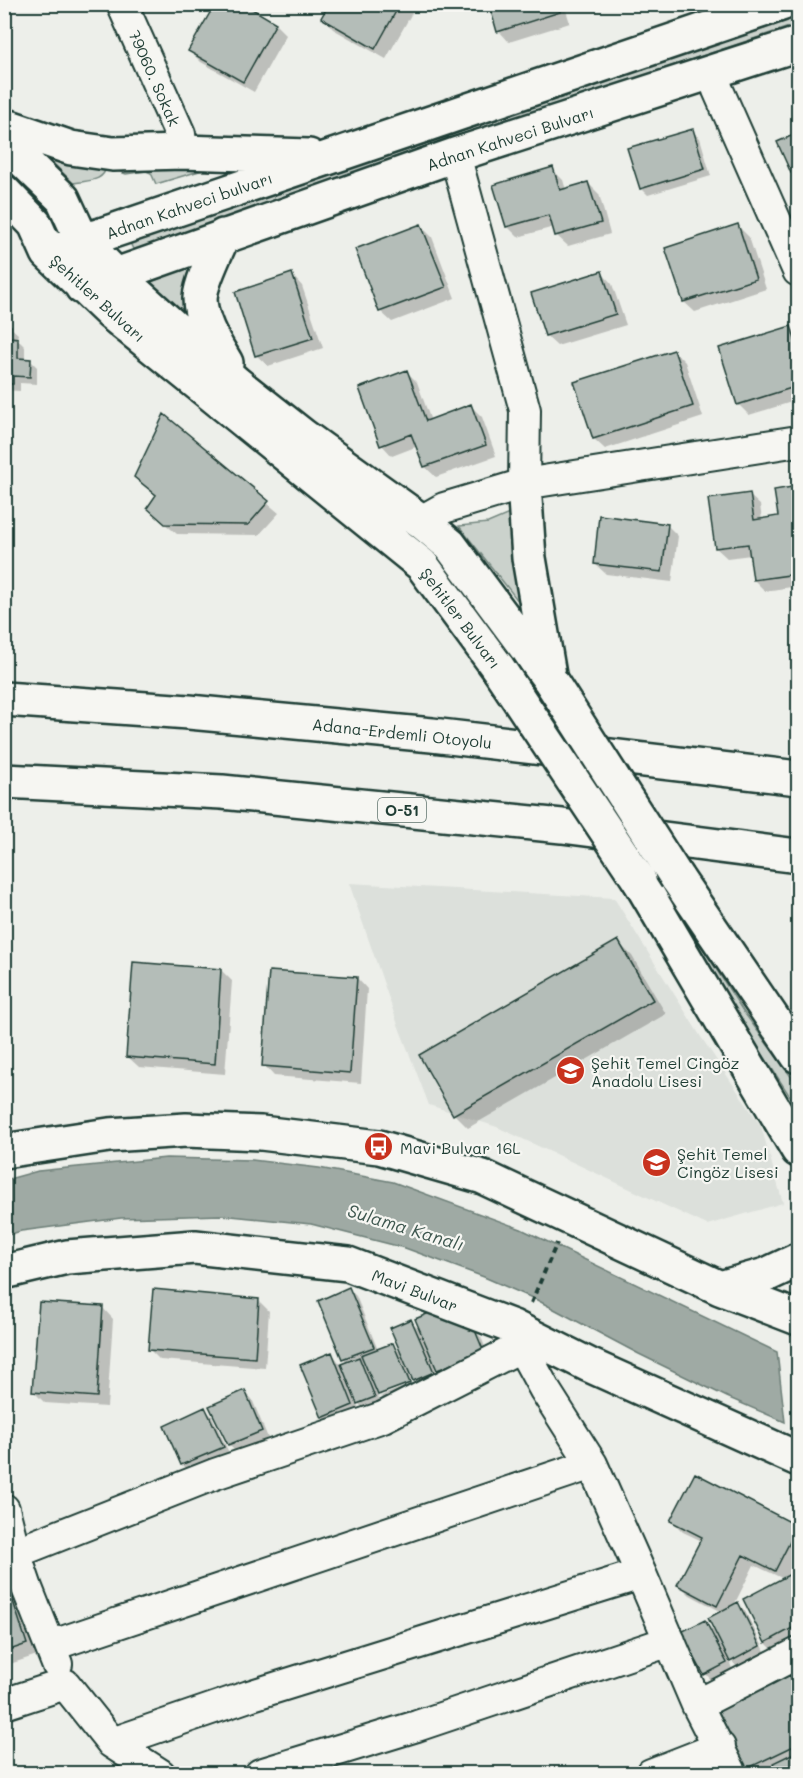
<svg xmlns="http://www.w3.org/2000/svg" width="803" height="1778" viewBox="0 0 803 1778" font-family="Mali,sans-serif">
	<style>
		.built { fill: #dce0db }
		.green { fill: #cbd2cc; stroke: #758880; stroke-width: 1.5 }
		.water { fill: #9faaa4; stroke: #6c7e77; stroke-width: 1.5 }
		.shadow { fill: #0003 }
		.building { fill: #b4bdb8; stroke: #1f3d34; stroke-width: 1.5 }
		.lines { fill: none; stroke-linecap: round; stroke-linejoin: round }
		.minor-casing { stroke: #1f3d34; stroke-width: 34 }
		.primary-casing { stroke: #1f3d34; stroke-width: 38 }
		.motorway-casing { stroke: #1f3d34; stroke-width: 38 }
		.path { stroke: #1f3d34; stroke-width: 4; stroke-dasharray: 6 4.5; stroke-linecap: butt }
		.minor { stroke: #f6f6f2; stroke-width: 30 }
		.primary { stroke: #f6f6f2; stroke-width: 33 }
		.motorway { stroke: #f6f6f2; stroke-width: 33 }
		.primary-bridge-casing { stroke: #1f3d34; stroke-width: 38; stroke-linecap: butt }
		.primary-bridge { stroke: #f6f6f2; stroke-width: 33 }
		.labels { text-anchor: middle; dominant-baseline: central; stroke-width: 4.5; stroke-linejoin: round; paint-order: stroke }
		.shield { fill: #f6f6f2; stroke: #60746d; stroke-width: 1.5 }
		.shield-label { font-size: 15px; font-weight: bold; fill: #1f3d34 }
		.street-label { font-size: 16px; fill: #1f3d34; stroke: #f6f6f2 }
		.poi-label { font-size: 16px; fill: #1f3d34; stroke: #f6f6f2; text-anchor: start }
		.water-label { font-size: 18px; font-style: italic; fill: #3f5850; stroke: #f6f6f2 }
	</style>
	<rect width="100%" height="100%" fill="#edefea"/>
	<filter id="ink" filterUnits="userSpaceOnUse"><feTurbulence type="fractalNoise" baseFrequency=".0167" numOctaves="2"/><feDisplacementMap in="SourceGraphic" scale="12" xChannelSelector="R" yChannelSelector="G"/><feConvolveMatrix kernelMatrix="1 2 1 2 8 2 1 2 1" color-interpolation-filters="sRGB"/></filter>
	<g filter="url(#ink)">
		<!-- built -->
		<path class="built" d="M349,883L614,898L701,1037L761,1126L783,1203L707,1225L497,1127L429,1105L397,1022Z"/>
		<!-- green -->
		<path class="green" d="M798,17V24L585,95L134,251L129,241Z
			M44,154L107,165C103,183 89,180 73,183Z
			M226,163L156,184L151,173L146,171L126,174L120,172L119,165Z
			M199,263L197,331L143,285Z
			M142,326L421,539L456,576L533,683L743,1011L798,1086V1109L524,683Z
			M516,511L530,616L459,526L488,523Z"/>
		<!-- water -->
		<path class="water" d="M166,1158L252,1160L319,1168L393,1182L521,1229L777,1352L785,1422L727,1397L639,1354L537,1300L484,1277L405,1248L311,1224L221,1215L121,1218L21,1231L5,1236V1180L38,1171Z"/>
		<!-- shadow -->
		<path class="shadow" d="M330,4H417L386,59L333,29L323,18Z
			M484,4H564L570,23L509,42L499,31L492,8L489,9Z
			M275,24L286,35L254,92L201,62L190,51Z
			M692,131L700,138L711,176L648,195L641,188Z
			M798,135V168L795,170V173L798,171V179L792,172L779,143Z
			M552,169L563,180L566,190L588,183L599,194L610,234L568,246L557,236L554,227L518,237L507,226Z
			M421,226L432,237L455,298L392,322L381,312L357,250Z
			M738,226L749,237L766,289L695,312L684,302Z
			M602,273L612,284L626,325L557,346L546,336Z
			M292,275L302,286L323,348L268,366L257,356L236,293Z
			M4,327H10L18,334L17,339L25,347V360H30L37,367V384L20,383V391L4,390Z
			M791,327L798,335V400L749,415L738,404Z
			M674,351L685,362L703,417L605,449L594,439Z
			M406,371L417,382L431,421L471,406L482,417L496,456L436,477L425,467L418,446L392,456L382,445Z
			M164,417L279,513L259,535L177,534L159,519L157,496L136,477Z
			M798,488V586L765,591L754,580L751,555L727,558L716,548L749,495L760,505L762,520L780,518L776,491Z
			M667,525L678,536L672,582L606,574L595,564Z
			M618,942L632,956L666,1014L468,1128L454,1114Z
			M221,970L232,981L225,1074L139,1067L128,1057Z
			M357,978L367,989L361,1083L274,1076L264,1065Z
			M349,1289L356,1296L378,1350L393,1345L404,1356L411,1321L423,1333L473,1330L481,1337L490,1359L445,1377L434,1366L440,1379L421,1387L416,1382V1378L413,1380L410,1377L412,1380L381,1393V1396L376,1391L381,1404L365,1410L355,1400L360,1412L330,1425L323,1417L332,1353L341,1365L347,1363L343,1358Z
			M258,1300L269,1311L265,1368L160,1360L149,1349Z
			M103,1308L113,1319L107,1407L45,1403L34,1392Z
			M413,1383L416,1390L387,1402L381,1396Z
			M245,1392L252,1399L268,1438L236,1452L229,1445L211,1406Z
			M204,1409L212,1416L230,1455L190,1472L182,1464L166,1426Z
			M672,1521L797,1527L798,1556L788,1577L798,1572V1636L773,1650L766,1643L745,1600L784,1579L754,1565L733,1607L738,1604L745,1611L766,1653L738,1668L727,1656L733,1671L713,1682L706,1674L683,1633L705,1622L717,1634L722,1612L690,1595L679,1585L702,1541L683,1532Z
			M9,1591L20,1602L37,1655L4,1666V1592Z
			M789,1677L798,1686V1774H779L777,1770L769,1774H750L745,1769Z"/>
		<!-- building -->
		<path class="building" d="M215,4H244L276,23L243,82L188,51Z
			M329,4H400L375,49L321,18Z
			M489,4H558L560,12L497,32Z
			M693,129L705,169L640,189L627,148Z
			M798,133V170L791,173L777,142Z
			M553,167L560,190L588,182L601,223L555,236L549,215L506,227L493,185Z
			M421,224L446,287L379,312L355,249Z
			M738,224L756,279L683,302L665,248Z
			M602,271L616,314L545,336L531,293Z
			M292,273L313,338L255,356L235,292Z
			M4,326H11L10,337L18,338V358L31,359L30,377L13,376V384H4Z
			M791,326L798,350V386L737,405L719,348Z
			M674,350L693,406L593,439L574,382Z
			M407,370L426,421L471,404L486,445L424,467L411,434L380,446L359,388Z
			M164,414L269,501L248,525L165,524L147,508L156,495L134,477Z
			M798,486V541L792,542L796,574L753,580L748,544L715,548L708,499L750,493L754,520L778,516L774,490Z
			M599,515L668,524L662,572L594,564Z
			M618,940L653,1000L453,1115L419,1055Z
			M133,962L221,969L215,1064L126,1057Z
			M269,971L357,977L350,1073L262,1066Z
			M349,1287L374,1347L342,1359L318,1301Z
			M153,1289L259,1299L255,1358L148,1350Z
			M39,1302L103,1306L97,1397L32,1392Z
			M434,1311L474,1328L484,1352L437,1370L415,1319Z
			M411,1319L434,1372L413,1381L390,1328Z
			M393,1343L410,1383L378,1395L361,1355Z
			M332,1352L353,1405L322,1418L300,1365Z
			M359,1357L375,1397L357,1404L341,1364Z
			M245,1390L262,1431L228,1445L209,1406Z
			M205,1407L224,1447L181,1465L164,1426Z
			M695,1473L798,1526L775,1571L743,1555L717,1606L677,1585L702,1537L670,1521Z
			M798,1570V1625L765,1643L743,1599Z
			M9,1589L27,1644L4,1652V1591Z
			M738,1602L760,1646L730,1662L708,1618Z
			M705,1620L727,1663L704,1675L681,1632Z
			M790,1675L798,1695V1744L744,1770L716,1709Z
			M798,1751V1774H778L773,1763Z"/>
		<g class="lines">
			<defs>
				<path id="minor" d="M122,4L180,134L182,152
					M712,72L718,90L798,271
					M455,155L525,410L524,484
					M421,521L444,508L524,484L798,441
					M521,1346L545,1390L592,1464L641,1574
					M4,1509L15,1553L27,1588L57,1664
					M15,1553L215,1474L383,1417L536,1339
					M50,1646L592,1464
					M4,1704L65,1684L112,1743L249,1696L641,1574L697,1705L732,1774
					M697,1705L798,1653
					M112,1743L160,1774
					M260,1774L417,1726L670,1641
					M651,1774L720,1747"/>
				<path id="primary" d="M4,125L71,148L113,154L182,152L309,156
					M4,142L63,199L83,242L117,276L236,383L303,436L421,521L450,545L550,680
					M4,192L35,224L48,253L111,313L422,565L498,668
					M223,236C216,252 201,282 200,298C200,321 215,344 226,363
					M48,253L781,4
					M82,287L455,155L798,44
					M524,484L529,558L549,675
					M677,878L798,1056
					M639,880L798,1150
					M4,1151L109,1135L186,1130L261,1133L379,1147L483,1177L720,1288L798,1318
					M4,1272L67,1257L195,1247L348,1264L513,1327L589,1365L798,1459
					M720,1288L766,1275L798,1260"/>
				<path id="motorway" d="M4,699L189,712L432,735L798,778
					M4,781L222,792L562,826L798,856"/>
			</defs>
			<!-- minor casing -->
			<use href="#minor" class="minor-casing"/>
			<!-- primary casing -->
			<use href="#primary" class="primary-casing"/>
			<!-- motorway casing -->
			<use href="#motorway" class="motorway-casing"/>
			<!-- path -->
			<path class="path" d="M531,1303L557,1243"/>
			<!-- minor -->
			<use href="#minor" class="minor"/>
			<!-- primary -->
			<use href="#primary" class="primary"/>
			<!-- motorway -->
			<use href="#motorway" class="motorway"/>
			<defs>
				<path id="primary-bridge" d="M498,668L639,880
					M550,680L677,878"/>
			</defs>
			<!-- primary-bridge casing -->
			<use href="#primary-bridge" class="primary-bridge-casing"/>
			<!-- primary-bridge -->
			<use href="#primary-bridge" class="primary-bridge"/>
		</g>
	</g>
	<!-- icons -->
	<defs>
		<symbol id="school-disc" viewBox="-11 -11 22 22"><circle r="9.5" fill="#c8321e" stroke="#f6f6f2"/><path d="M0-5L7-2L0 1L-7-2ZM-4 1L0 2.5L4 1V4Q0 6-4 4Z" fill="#fff"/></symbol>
		<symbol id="bus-disc" viewBox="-11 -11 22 22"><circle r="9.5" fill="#c8321e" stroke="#f6f6f2"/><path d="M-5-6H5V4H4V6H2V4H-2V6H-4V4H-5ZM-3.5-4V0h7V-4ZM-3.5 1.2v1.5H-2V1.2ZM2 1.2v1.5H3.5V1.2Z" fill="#fff"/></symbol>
	</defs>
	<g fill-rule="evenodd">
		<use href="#school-disc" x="554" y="1054" width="33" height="33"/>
		<use href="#bus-disc" x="362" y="1130" width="33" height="33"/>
		<use href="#school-disc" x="640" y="1146" width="33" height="33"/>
	</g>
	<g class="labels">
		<!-- shield labels -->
		<rect class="shield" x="378" y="798" width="48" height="24" rx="4.5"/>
		<g class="shield-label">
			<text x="402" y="810">O-51</text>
		</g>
		<!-- street labels -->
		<g class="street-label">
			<text transform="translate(155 78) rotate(66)">79060. Sokak</text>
			<text transform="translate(510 138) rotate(-18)">Adnan Kahveci Bulvarı</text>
			<text transform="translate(189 205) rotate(-19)">Adnan Kahveci bulvarı</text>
			<text transform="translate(98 298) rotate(42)">Şehitler Bulvarı</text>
			<text transform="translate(461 618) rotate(53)">Şehitler Bulvarı</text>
			<text transform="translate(402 733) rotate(6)">Adana-Erdemli Otoyolu</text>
			<text transform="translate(415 1290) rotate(21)">Mavi Bulvar</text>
		</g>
		<!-- poi labels -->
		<g class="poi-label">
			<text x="591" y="1062">Şehit Temel Cingöz<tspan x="591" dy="18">Anadolu Lisesi</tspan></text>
			<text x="400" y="1147">Mavi Bulvar 16L</text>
			<text x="677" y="1153">Şehit Temel<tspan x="677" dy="18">Cingöz Lisesi</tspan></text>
		</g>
		<!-- water labels -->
		<g class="water-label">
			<text transform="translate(406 1227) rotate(17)">Sulama Kanalı</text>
		</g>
	</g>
	<!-- margin -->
	<rect width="803" height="1778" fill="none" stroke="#f6f6f2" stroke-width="24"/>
	<rect x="12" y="12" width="779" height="1754" fill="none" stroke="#1f3d34" stroke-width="2" filter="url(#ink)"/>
</svg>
